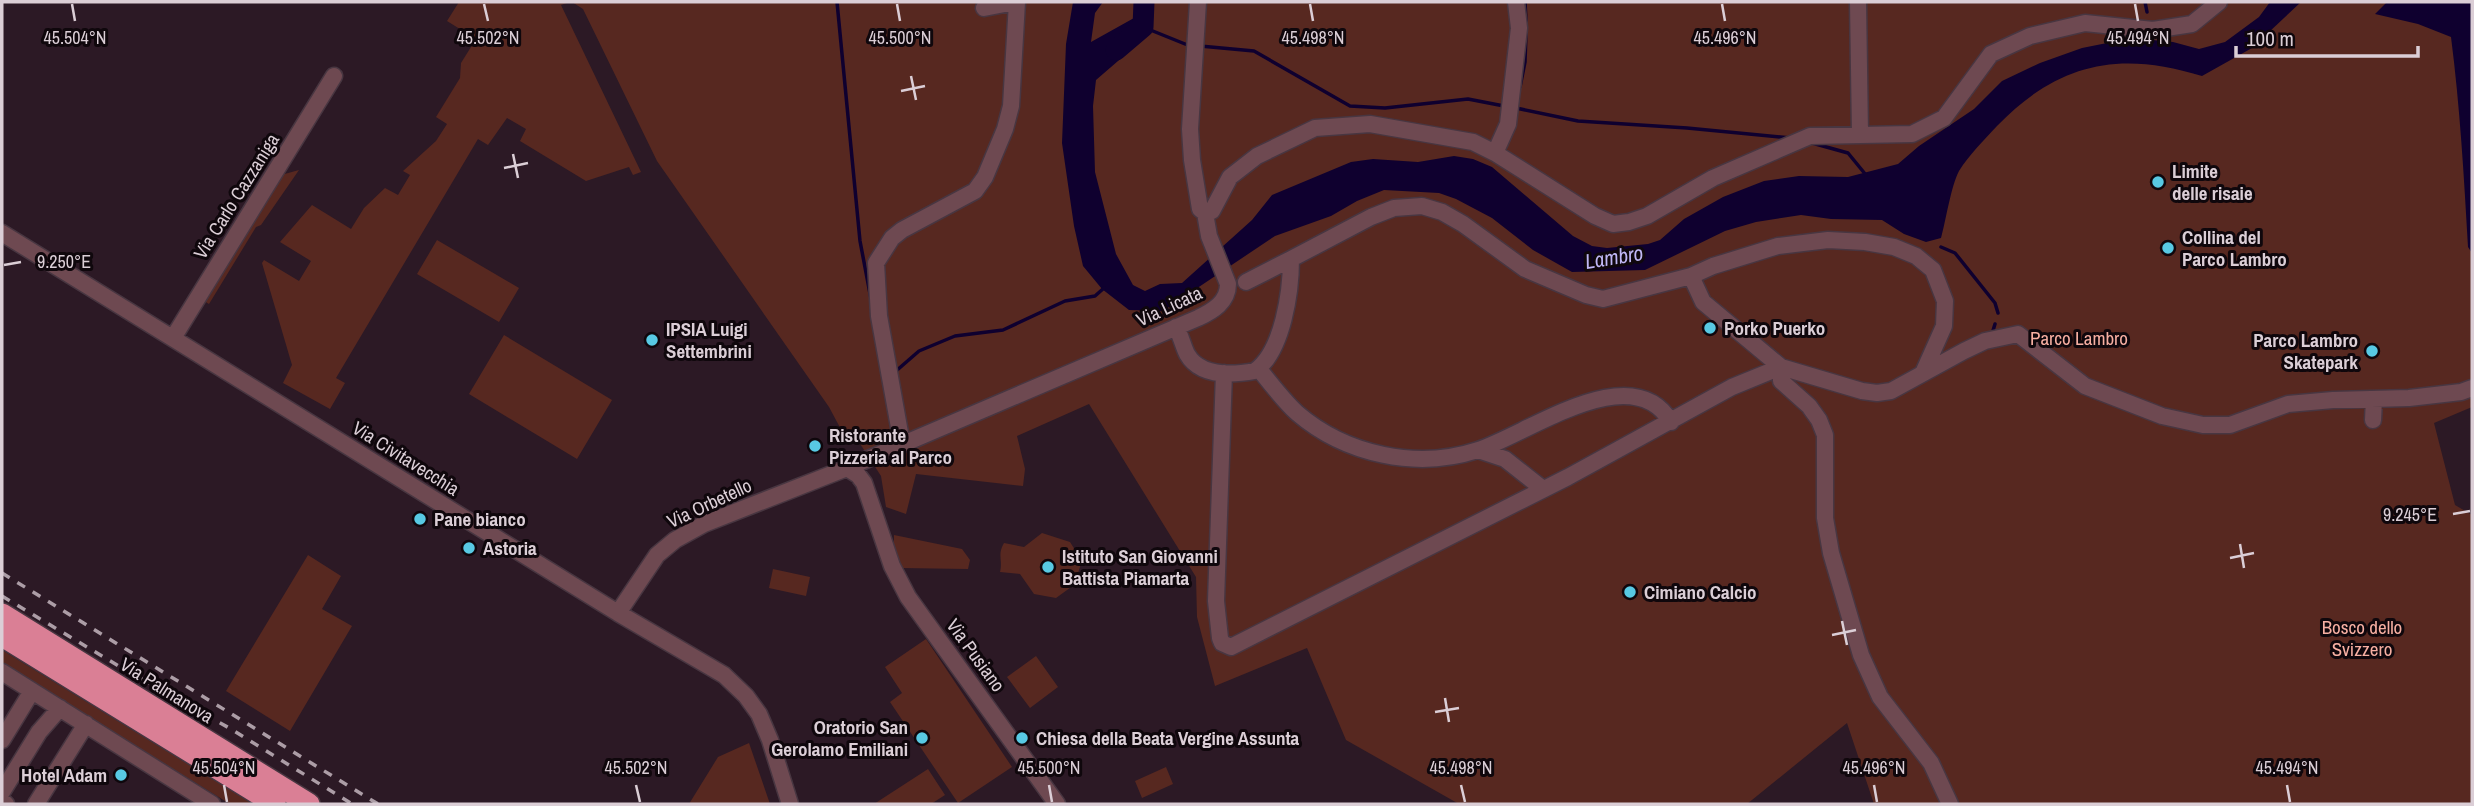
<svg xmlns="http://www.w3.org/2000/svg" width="2474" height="806" viewBox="0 0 2474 806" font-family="'Archivo Narrow',sans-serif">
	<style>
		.green { fill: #572820 }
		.water { fill: #0f002f }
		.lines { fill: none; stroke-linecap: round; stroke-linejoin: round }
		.stream { stroke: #0f002f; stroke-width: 3.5 }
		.river { stroke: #0f002f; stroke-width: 21 }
		.minor-casing { stroke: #483641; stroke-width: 19 }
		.highway-casing { stroke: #483641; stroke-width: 24 }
		.minor { stroke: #6e4951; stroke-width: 16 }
		.highway { stroke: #da7f95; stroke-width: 21 }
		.rail { stroke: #ac9da6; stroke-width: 3.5; stroke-dasharray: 9 9; stroke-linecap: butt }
		.ticks { fill: none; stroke: #dbced6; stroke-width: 2.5 }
		.poi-dot { fill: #58c9e3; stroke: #0f070c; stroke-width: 2.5 }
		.labels { text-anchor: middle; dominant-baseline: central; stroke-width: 6; stroke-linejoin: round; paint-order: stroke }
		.poi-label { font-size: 19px; font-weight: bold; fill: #dbced6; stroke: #0f070c; text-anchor: start }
		.street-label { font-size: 19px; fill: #dbced6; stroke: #0f070c }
		.park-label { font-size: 19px; fill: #f7afa2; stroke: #0f070c }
		.water-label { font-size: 21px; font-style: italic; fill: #c0b7f5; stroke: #0f070c }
		.ticks-label { font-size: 18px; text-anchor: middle; fill: #dbced6; stroke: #0f070c; stroke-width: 6; stroke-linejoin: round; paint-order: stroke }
	</style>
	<rect width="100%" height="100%" fill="#2c1925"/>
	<!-- green -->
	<path class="green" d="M459,2H570L561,5L641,172L633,175L629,167L586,181L520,141L526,129L507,118L488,145L478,139L336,378L345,383L330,409L283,383L292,365L262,263L264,260L299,281L311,261L280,242L312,205L351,229L364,208L385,188L398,195L410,175L403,171L436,141L447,124L436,117L460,78L461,63L476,39L447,21Z
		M572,2H2472V407L2434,423L2455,505L2472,515V804H1874L1847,723L1747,804H1459L1346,740L1307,648L1215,686L1197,617L1196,577L1089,404L1017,436L1025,469L1023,486L916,474L906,514L886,507L881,476L855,436L844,435L829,407L657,161L583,9Z
		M299,170L261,225L256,227L209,304L204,301L281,175Z
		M437,240L519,288L499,322L417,274Z
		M504,335L612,400L577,459L469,394Z
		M1042,533L1070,542L1082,561L1074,585L1056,598L1034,594L1020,574L1000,572C1003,559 997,555 1004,543L1024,547Z
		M894,535L962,549L970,560L968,569L901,568L894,546Z
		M308,555L341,576L322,609L352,626L290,731L226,691Z
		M773,569L810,577L806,596L769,588Z
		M926,639L1012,767L958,803L890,702L902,693L885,667Z
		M2,650L253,804H230L2,664Z
		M1036,656L1058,687L1030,708L1007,677Z
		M749,743L770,804H689L718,757Z
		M1166,767L1173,784L1142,798L1135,781Z
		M928,769L945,795L931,804H874Z"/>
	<!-- water -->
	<path class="water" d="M1073,2H1103L1095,13L1091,42L1134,18L1140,42L1096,80L1093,106L1095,172L1116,254L1133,285L1145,291L1160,284L1182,283L1252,220L1272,195L1351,162L1373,159L1418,162L1454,156L1473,159L1492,167L1573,236L1592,246L1607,248L1648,244L1660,240L1684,219L1723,197L1764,181L1799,176L1848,177L1898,164L1919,146L1974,109L2002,81L2040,63L2082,48L2132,38L2173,42L2199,49L2225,42L2259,17L2270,2H2301L2252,48L2202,76C2119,50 2058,63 1997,126C1984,140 1969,155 1959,171C1951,186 1946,220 1941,238L1926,242L1904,234L1882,220L1831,219L1801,215L1756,222L1725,231L1645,270L1572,272L1533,250L1492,218L1456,199L1439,193L1384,190L1357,201L1331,216L1275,236L1163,311L1129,310L1102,289L1083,266L1074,226L1062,143L1066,44Z
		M2387,2H2472V253L2468,247C2464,177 2460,107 2451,37L2418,24L2375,14Z"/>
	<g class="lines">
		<!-- stream -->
		<path class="stream" d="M837,2L860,241L871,299
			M1525,2L1526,21
			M2145,2L2147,12
			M1143,27L1190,46
			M1200,46L1254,51L1350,106L1385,108L1468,99L1504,106
			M1520,87L1525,62L1526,32
			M1516,108L1578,121L1687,128L1791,138
			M1812,143L1848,153L1866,175
			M1941,247L1955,253L1995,303L1998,313
			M1992,334L1995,324
			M896,371L919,351L955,336L1003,330L1065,301L1095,296L1104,288"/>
		<!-- river -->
		<path class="river" d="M1116,50L1143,27L1144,2"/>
		<defs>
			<path id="minor" d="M1858,2L1860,134
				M984,8L1015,2
				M1495,153L1508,124L1519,28L1516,2
				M1205,213L1212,211L1230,177L1257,156L1315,128L1370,124L1473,142L1495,153L1595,216L1613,224L1629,222L1647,216L1713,178L1810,136L1912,134L1944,118L1991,54L2030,36L2085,23L2153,30L2192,24L2219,2
				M2,233L618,613L724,675L746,696L759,714L770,740L790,804
				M1691,276L1703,302L1781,367L1862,391L1877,393L1891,391L1964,351L1985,341L2018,334L2085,386L2162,416L2203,425H2230L2288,404L2333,400L2409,398L2461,392L2472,388
				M1246,282L1291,259
				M1176,327C1181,336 1183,346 1187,354C1200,377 1233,375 1255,371C1283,351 1291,291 1291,259L1371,217L1394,208L1422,206L1442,212L1463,224L1525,269L1586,295L1603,299L1691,276L1713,266L1778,246L1828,240L1865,242L1894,247L1916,256L1933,270L1945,301L1944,326L1923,373
				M173,338L334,76
				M1781,367V381L1809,406L1819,420L1825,435V518L1831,553L1861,655L1880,697L1931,763L1950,804
				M1259,369C1271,384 1283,400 1297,413C1346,455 1417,470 1478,450C1528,434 1632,356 1671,422
				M1224,373L1216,601L1220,638L1222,643L1231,647L1568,477L1732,387L1781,367
				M2373,420L2374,399
				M902,444L879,316L876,263L892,238L902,230L975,191L985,177L1005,129L1011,106L1017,2
				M1478,450L1505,459L1543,489
				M847,468L858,475L864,483L892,566L908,597L1057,804
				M618,613L657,555L675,540L704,524L847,468L1198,318C1213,311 1228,302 1228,284L1209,236L1205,213L1200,209L1192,160L1190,129L1198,2
				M2,672L212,804
				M2,740L32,691
				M2,792L39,732L60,708
				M2,803L6,804
				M36,804L86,724"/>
			<path id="highway" d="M2,614L309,804
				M2,636L275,804"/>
		</defs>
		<!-- minor casing -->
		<use href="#minor" class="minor-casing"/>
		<!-- highway casing -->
		<use href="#highway" class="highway-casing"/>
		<!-- minor -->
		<use href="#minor" class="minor"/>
		<!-- highway -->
		<use href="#highway" class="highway"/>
		<!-- rail -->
		<path class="rail" d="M2,573L378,804
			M2,596L122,668L231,729L352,804"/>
	</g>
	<!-- ticks -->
	<path class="ticks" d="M72,4L75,21M484,4L488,21M897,4L900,21M1310,4L1313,21M1722,4L1725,21M2135,4L2138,21M911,76L916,100M901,91L925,86M513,154L518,178M504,168L528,163M4,265L21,262M2453,514L2470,511M2240,544L2244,568M2230,558L2254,553M1842,621L1847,645M1832,635L1856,630M1445,698L1449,722M1435,712L1459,708M224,785L227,802M636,785L640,802M1049,785L1052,802M1461,785L1465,802M1874,785L1877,802M2287,785L2290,802"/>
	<!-- markers -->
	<g class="poi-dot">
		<circle cx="2158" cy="182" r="7"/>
		<circle cx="2168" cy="248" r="7"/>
		<circle cx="1710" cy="328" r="7"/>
		<circle cx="652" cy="340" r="7"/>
		<circle cx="2372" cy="351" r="7"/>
		<circle cx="815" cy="446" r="7"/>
		<circle cx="420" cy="519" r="7"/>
		<circle cx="469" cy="548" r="7"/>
		<circle cx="1048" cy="567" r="7"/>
		<circle cx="1630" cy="592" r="7"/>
		<circle cx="922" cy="738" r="7"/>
		<circle cx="1022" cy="738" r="7"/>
		<circle cx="121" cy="775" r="7"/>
	</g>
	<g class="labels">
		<!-- poi labels -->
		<g class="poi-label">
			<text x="2172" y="171">Limite<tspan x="2172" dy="22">delle risaie</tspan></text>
			<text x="2182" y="237">Collina del<tspan x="2182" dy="22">Parco Lambro</tspan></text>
			<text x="1724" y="328">Porko Puerko</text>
			<text x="666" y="329">IPSIA Luigi<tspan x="666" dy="22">Settembrini</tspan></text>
			<text x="2358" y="340" text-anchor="end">Parco Lambro<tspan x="2358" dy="22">Skatepark</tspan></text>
			<text x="829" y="435">Ristorante<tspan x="829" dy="22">Pizzeria al Parco</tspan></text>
			<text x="434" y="519">Pane bianco</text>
			<text x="483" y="548">Astoria</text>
			<text x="1062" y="556">Istituto San Giovanni<tspan x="1062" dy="22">Battista Piamarta</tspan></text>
			<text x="1644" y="592">Cimiano Calcio</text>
			<text x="908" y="727" text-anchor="end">Oratorio San<tspan x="908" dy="22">Gerolamo Emiliani</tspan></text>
			<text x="1036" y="738">Chiesa della Beata Vergine Assunta</text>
			<text x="107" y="775" text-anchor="end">Hotel Adam</text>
		</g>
		<!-- street labels -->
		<g class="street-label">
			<text transform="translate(236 196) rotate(-58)">Via Carlo Cazzaniga</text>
			<text transform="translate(1169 306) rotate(-25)">Via Licata</text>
			<text transform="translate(406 458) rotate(32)">Via Civitavecchia</text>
			<text transform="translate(709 503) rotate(-25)">Via Orbetello</text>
			<text transform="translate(976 655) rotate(54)">Via Pusiano</text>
			<text transform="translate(167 690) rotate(32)">Via Palmanova</text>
		</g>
		<!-- park labels -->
		<g class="park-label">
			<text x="2079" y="338">Parco Lambro</text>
			<text x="2362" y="627">Bosco dello<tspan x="2362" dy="22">Svizzero</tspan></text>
		</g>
		<!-- water labels -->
		<g class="water-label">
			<text transform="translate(1614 257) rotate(-9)">Lambro</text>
		</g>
	</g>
	<g class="ticks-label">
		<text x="75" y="44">45.504°N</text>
		<text x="488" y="44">45.502°N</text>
		<text x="900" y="44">45.500°N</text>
		<text x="1313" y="44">45.498°N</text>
		<text x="1725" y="44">45.496°N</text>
		<text x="2138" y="44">45.494°N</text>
		<text x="64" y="268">9.250°E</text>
		<text x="2410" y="521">9.245°E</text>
		<text x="224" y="774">45.504°N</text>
		<text x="636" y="774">45.502°N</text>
		<text x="1049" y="774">45.500°N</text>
		<text x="1461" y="774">45.498°N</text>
		<text x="1874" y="774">45.496°N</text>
		<text x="2287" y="774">45.494°N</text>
	</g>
	<!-- border -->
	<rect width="2474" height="806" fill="none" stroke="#dbced6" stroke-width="7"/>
	<!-- scale -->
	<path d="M2236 46v10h182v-10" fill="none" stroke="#dbced6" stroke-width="3.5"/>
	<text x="2246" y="46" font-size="21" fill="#dbced6" stroke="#0f070c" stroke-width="5" paint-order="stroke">100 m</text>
</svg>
